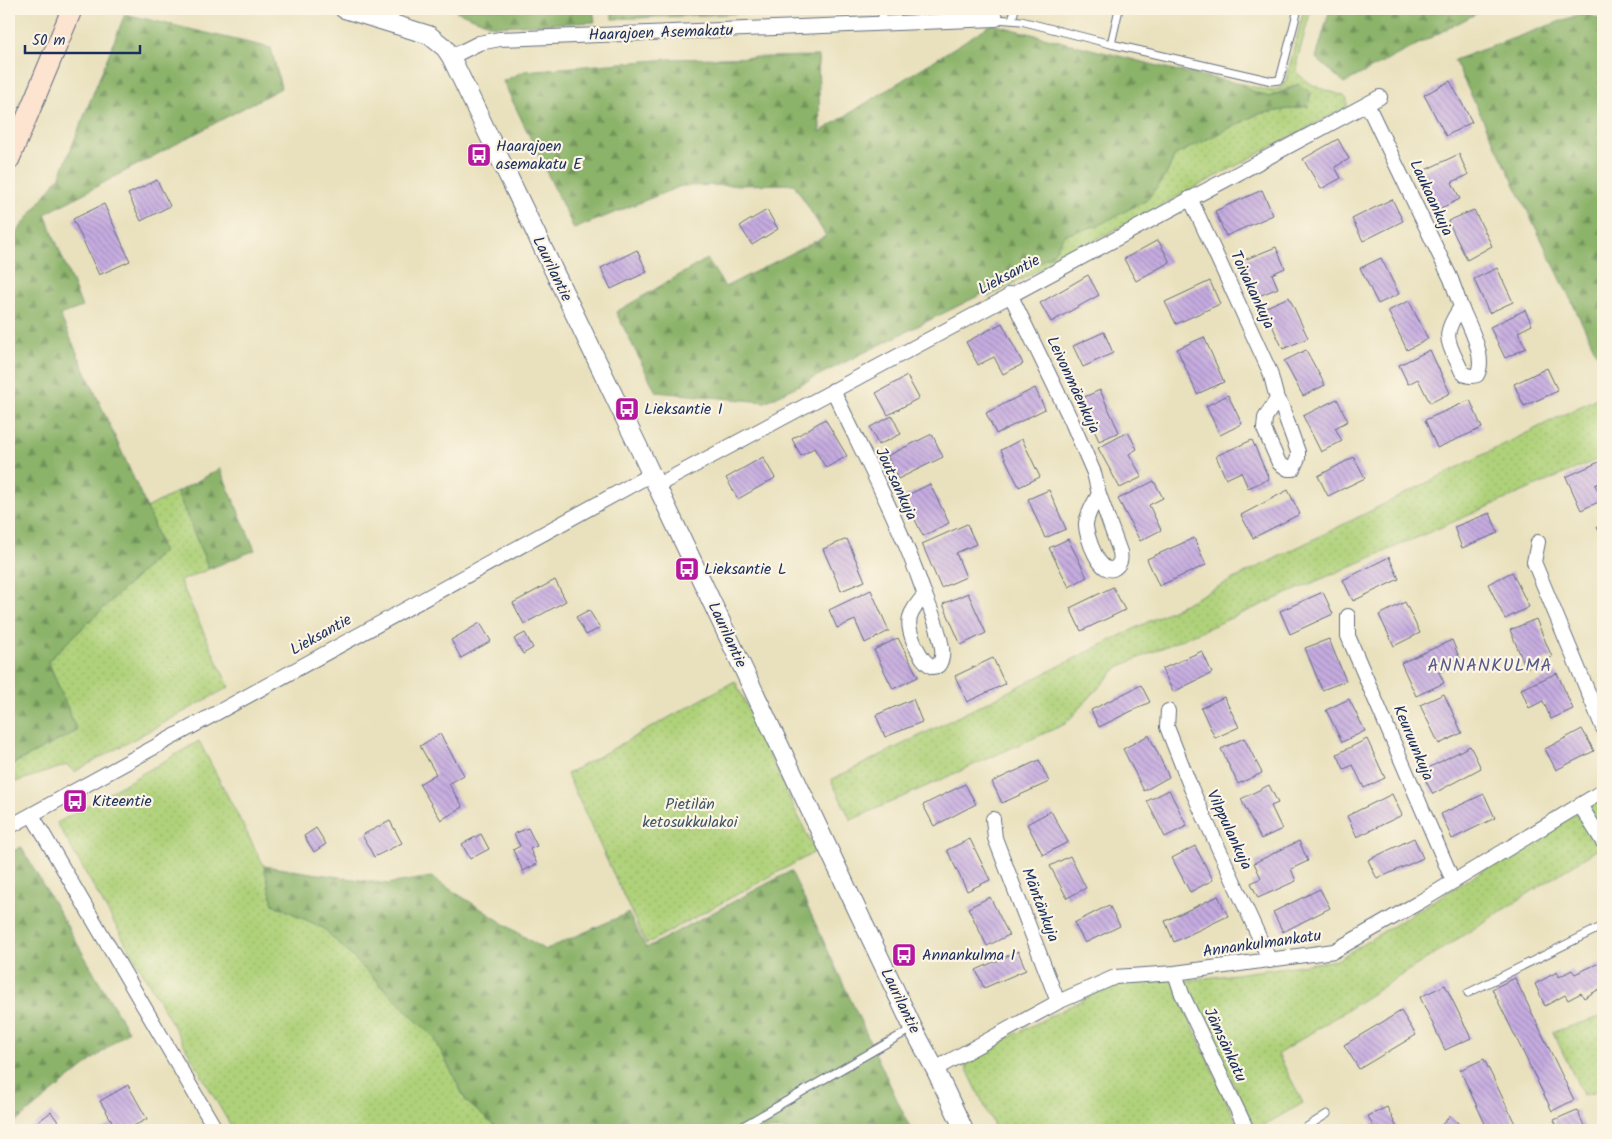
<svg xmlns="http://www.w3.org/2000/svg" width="1612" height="1139" viewBox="0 0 1612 1139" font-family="Kalam,sans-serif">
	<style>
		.grass { fill: url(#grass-dots); stroke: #65806c }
		.forest { fill: url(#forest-firs); stroke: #537164 }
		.building { fill: url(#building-back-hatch) }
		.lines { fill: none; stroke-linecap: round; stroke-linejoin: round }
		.service-casing { stroke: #636d7f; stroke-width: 9 }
		.minor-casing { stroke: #636d7f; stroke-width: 16 }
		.tertiary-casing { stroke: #636d7f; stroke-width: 20 }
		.secondary-casing { stroke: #636d7f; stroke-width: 22 }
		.service { stroke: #fff; stroke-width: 7 }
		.minor { stroke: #fff; stroke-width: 14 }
		.tertiary { stroke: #fff; stroke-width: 18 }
		.secondary { stroke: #fde4d0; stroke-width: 20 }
		.labels { text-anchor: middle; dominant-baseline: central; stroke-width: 4.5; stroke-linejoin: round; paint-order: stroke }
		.street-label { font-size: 16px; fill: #1b2f5e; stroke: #fcf5e5 }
		.poi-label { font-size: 16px; fill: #1b2f5e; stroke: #fcf5e5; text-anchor: start }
		.park-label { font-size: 16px; fill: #405865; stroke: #fcf5e5 }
		.neighbourhood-label { font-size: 18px; letter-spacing: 1px; fill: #575b8c; stroke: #fcf5e5 }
	</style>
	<defs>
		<pattern id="grass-dots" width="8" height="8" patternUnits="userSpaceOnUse" patternTransform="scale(1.25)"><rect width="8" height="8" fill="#afd179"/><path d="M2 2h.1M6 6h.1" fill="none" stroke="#96b46b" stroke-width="1.8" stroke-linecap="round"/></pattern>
		<pattern id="forest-firs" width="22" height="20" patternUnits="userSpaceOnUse" patternTransform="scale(1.25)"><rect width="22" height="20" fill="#8bb369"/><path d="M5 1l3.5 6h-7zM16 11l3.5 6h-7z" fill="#71925a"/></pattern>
		<pattern id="building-back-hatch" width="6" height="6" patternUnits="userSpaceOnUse" patternTransform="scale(1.25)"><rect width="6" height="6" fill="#c6ace0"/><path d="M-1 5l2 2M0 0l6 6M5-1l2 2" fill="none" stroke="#a08cb9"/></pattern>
	</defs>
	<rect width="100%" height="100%" fill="#fcf5e5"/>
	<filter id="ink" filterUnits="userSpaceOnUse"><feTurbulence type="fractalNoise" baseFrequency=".02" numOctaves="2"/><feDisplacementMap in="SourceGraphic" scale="10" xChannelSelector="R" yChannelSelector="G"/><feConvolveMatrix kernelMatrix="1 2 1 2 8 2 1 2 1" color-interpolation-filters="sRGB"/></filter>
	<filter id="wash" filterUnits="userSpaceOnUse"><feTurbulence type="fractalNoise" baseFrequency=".0096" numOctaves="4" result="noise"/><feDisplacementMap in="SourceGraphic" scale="20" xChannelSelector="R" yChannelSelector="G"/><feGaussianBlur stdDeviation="1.12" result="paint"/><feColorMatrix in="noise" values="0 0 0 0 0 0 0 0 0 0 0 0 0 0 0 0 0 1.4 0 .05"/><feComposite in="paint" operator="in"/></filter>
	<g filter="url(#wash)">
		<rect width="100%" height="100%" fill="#e9e1bd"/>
		<!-- grass -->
		<path class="grass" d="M1304,9H1311L1297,61V72C1308,87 1327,90 1344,96L1347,99V107L988,297V291L1053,254L1064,235L1099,225L1166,175L1175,155L1258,114L1308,106L1298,84L1269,97L1247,89L1241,84L1270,91L1281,88L1286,80Z
			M1603,395V457L1118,667L1065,724L851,820L831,780Z
			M177,492L209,569L180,581L229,687L74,772L67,765L9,784V766L77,731L48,661L163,551L147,508Z
			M735,681L815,852L646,944L567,774Z
			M199,741L264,866L273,904L323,928L435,1039L466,1101L499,1130H233L57,823Z
			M1603,800V832L1587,808Z
			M1578,812L1601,847L1278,1054L1303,1103L1255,1130L1185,981L1337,960Z
			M1171,979L1240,1130H996L963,1061L1117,982Z
			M1603,1016V1091L1583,1095L1553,1032Z"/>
		<!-- forest -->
		<path class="forest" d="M455,9H593L595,22L494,26L456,11Z
			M612,9H818L819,10L612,19Z
			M1330,9H1485L1344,83L1316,58Z
			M1583,13L1603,20V366L1454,60Z
			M125,14L271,48L281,88L45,214L82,307L60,315L147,508L163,551L48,661L77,731L9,766V254L17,232L60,176Z
			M992,24L1174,70L1241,84L1247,89L1269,97L1286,91L1298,84L1311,93L1308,106L1258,114L1175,155L1166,175L1147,200L1099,225L1064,235L1053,254L988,291L765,402L656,392L616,312L707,259L725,287L826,236L794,184L681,186L574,229L503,81L525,71L670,59L818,56L820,132Z
			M220,469L255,550L209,569L177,492Z
			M21,847L128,1031L17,1121L9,1102V853Z
			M264,866L387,884L431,877L545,950L628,913L646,948L791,871L911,1130H499L466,1101L435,1039L323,928L273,904Z"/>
		<g id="blocks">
			<!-- building -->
			<path class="building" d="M1450,81L1472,122L1446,136L1424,95Z
				M1338,139L1349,159L1335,167L1341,178L1321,189L1303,159Z
				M1459,154L1468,175L1452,182L1460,199L1439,209L1421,172Z
				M157,180L170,206L141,221L128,194Z
				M1262,190L1273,215L1226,236L1215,211Z
				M1392,199L1403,221L1363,241L1352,219Z
				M104,204L130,261L99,275L73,219Z
				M767,210L778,229L752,245L740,226Z
				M1474,210L1492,246L1467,260L1448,221Z
				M1158,240L1170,262L1136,281L1124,259Z
				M1276,247L1285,268L1272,274L1278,288L1254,298L1239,262Z
				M637,250L647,272L611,289L601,268Z
				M1381,258L1399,294L1378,304L1360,268Z
				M1497,268L1513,302L1489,313L1474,279Z
				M1088,275L1099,295L1051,322L1040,303Z
				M1210,281L1220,304L1176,324L1165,302Z
				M1289,297L1308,338L1283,349L1264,308Z
				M1409,301L1428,339L1407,350L1388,311Z
				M1525,310L1532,325L1518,332L1526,348L1505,358L1490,327Z
				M1002,323L1023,364L1003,374L994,357L978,365L966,342Z
				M1104,332L1113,353L1083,367L1073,346Z
				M1204,337L1224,382L1197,394L1177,349Z
				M1306,350L1325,385L1303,396L1284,361Z
				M1430,350L1450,393L1430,403L1418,379L1408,384L1399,365Z
				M1547,368L1558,391L1524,406L1514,384Z
				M907,376L919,398L888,415L876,393Z
				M1035,388L1045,409L996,434L986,413Z
				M1100,390L1119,432L1099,441L1080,399Z
				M1228,395L1242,424L1220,435L1206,406Z
				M1337,399L1348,421L1335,428L1342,441L1321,452L1303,416Z
				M1470,400L1482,428L1437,448L1425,420Z
				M892,416L901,434L878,445L870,427Z
				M825,419L847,456L826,468L814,448L801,456L792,439Z
				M1128,432L1137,449L1129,454L1142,477L1120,488L1098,448Z
				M932,434L943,457L898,479L887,456Z
				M1022,439L1040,477L1019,487L1001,450Z
				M1252,440L1269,479L1248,488L1241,472L1226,479L1216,456Z
				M763,457L775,478L738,499L726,478Z
				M1354,457L1365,478L1328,496L1318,476Z
				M1601,461L1603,466V481L1595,485L1603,500L1581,510L1566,477Z
				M1154,481L1163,498L1149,505L1161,530L1140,541L1118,499Z
				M930,484L949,523L923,536L904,497Z
				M1049,490L1066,529L1045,538L1028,499Z
				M1288,490L1300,514L1253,538L1241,515Z
				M1490,513L1498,533L1462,548L1454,527Z
				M1603,523V540L1597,527Z
				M967,524L976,544L956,553L966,577L941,588L922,544Z
				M1194,538L1206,565L1159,586L1147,559Z
				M847,539L865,581L841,591L823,549Z
				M1068,539L1087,577L1069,587L1049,548Z
				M1389,557L1399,579L1353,601L1343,580Z
				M1512,572L1529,607L1505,619L1488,584Z
				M555,580L566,601L524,624L513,603Z
				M1113,587L1125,610L1081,631L1070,608Z
				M871,590L889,631L865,643L855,620L837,628L829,610Z
				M1323,592L1333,614L1290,634L1280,611Z
				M968,593L986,633L961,645L943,604Z
				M1405,602L1420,633L1394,646L1379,615Z
				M589,610L600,628L586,635L576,617Z
				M1536,619L1552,657L1526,668L1510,630Z
				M480,623L491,641L461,658L451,640Z
				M525,633L533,648L523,654L514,639Z
				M898,638L918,677L893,689L874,650Z
				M1329,639L1346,681L1322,690L1305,648Z
				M1452,640L1461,662L1439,672L1444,683L1416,696L1401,663Z
				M1202,651L1212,673L1173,692L1162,669Z
				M993,658L1005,684L967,702L955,676Z
				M1557,673L1573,709L1551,719L1543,701L1529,708L1521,689Z
				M1141,685L1150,702L1099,727L1091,710Z
				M1444,694L1462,733L1439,744L1420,705Z
				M1224,697L1239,727L1215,738L1201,708Z
				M913,699L922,722L885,737L876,715Z
				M1349,699L1365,731L1342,742L1326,710Z
				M1582,729L1594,751L1556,770L1545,749Z
				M440,734L464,775L449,784L463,807L441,820L419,784L436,774L420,746Z
				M1149,735L1169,777L1144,791L1123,749Z
				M1244,738L1262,773L1238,784L1221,749Z
				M1367,739L1385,778L1364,788L1353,765L1344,769L1337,754Z
				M1470,746L1481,768L1433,794L1421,772Z
				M1039,760L1049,782L1002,803L992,782Z
				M965,784L976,804L934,826L923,805Z
				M1269,785L1278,803L1271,806L1282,829L1261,839L1241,799Z
				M1169,790L1187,826L1165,837L1147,801Z
				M1392,794L1402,815L1357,837L1347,816Z
				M1484,794L1495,818L1452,839L1441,814Z
				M1051,811L1068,842L1043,855L1027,824Z
				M390,821L402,843L374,857L362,835Z
				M316,828L326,844L314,852L304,836Z
				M528,828L537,846L530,849L537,864L523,871L513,850L520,846L514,834Z
				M481,834L489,849L470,859L462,844Z
				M1414,838L1423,858L1377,879L1368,860Z
				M970,839L990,880L967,891L947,850Z
				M1299,841L1308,861L1291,869L1296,881L1258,898L1251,883L1261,878L1254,863Z
				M1195,846L1213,880L1190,892L1172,858Z
				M1070,856L1086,888L1067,898L1050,866Z
				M1320,889L1330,908L1283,932L1273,912Z
				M1218,896L1228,916L1174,942L1165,921Z
				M990,897L1009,935L987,946L968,908Z
				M1109,905L1120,926L1085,943L1074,923Z
				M1018,951L1026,970L984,988L976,970Z
				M1599,963L1601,966L1603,965V987L1584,998L1581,993L1568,1000L1565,995L1545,1006L1535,984L1557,972L1559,977L1572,970L1575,974Z
				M1515,978L1574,1100L1552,1111L1492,989Z
				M1445,985L1471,1038L1445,1050L1420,997Z
				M1401,1011L1416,1035L1359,1069L1344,1045Z
				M1484,1059L1518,1130H1488L1460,1070Z
				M128,1085L147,1119L126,1130H100L113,1123L100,1101Z
				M1387,1107L1398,1130H1375L1368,1116Z
				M1577,1110L1586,1130H1559L1554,1120Z
				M51,1112L59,1123L50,1130H27Z
				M1450,1116L1466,1130H1437Z"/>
		</g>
	</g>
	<g filter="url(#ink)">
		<use href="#blocks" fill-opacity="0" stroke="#636d7f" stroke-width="1"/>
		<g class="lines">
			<defs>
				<path id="service" d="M882,9V24
					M996,19L1021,21L1111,44L1119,9
					M1012,20L1015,9
					M1111,44L1272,81L1279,80L1281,75L1298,9
					M1468,993L1603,926
					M736,1130L913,1028
					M1302,1130L1327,1114"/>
				<path id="minor" d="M451,57L479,43L500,39L996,19
					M1367,104L1451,279L1461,307C1440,337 1448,341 1462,372C1466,376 1471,377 1477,375C1487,358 1469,325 1461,307
					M1190,198L1270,372L1277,399L1265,418L1264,429L1279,463L1288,469H1293L1298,458V452L1282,407L1277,399
					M1010,294L1071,420L1094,473L1099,494C1094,503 1088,512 1086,523C1085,534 1101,582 1117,566C1121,562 1121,558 1120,552L1099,494
					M833,390C864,456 899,521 923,590C930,608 939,628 942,648C943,655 942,661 938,666L933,667C923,662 920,654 915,645C904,620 909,614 925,594
					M656,486L1380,97
					M1538,542L1534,562L1603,728
					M1348,616V636L1453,881
					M1168,711L1167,727L1191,788L1270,961
					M1580,805L1603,842
					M32,815L216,1130
					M993,819L995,838L1058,1002
					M9,827L650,475
					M1175,973L1182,994L1247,1130
					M935,1069L1058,1002L1115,977L1175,973L1334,951L1418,903L1603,791"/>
				<path id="tertiary" d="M344,9L429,35L445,48L451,57L638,446L913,1028L935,1069L964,1130"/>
				<path id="secondary" d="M9,160L72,9"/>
			</defs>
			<!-- service casing -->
			<use href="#service" class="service-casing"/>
			<!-- minor casing -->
			<use href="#minor" class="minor-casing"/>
			<!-- tertiary casing -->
			<use href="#tertiary" class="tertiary-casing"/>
			<!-- secondary casing -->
			<use href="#secondary" class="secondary-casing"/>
			<!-- service -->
			<use href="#service" class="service"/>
			<!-- minor -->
			<use href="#minor" class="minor"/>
			<!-- tertiary -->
			<use href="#tertiary" class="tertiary"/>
			<!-- secondary -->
			<use href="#secondary" class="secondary"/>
		</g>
	</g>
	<!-- icons -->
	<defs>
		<symbol id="bus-square" viewBox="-11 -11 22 22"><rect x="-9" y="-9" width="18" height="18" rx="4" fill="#b5179e" stroke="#fcf5e5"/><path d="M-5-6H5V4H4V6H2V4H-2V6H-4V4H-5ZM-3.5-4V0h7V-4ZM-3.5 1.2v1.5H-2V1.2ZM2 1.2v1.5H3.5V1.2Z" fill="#fff"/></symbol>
	</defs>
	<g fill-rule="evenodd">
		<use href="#bus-square" x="465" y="141" width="28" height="28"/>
		<use href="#bus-square" x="613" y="395" width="28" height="28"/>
		<use href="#bus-square" x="673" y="555" width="28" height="28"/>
		<use href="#bus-square" x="61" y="787" width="28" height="28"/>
		<use href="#bus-square" x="890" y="941" width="28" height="28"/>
	</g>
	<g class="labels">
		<!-- street labels -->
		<g class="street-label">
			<text transform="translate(661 33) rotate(-2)">Haarajoen Asemakatu</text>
			<text transform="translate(1431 198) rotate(65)">Laukaankuja</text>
			<text transform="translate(552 269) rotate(64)">Laurilantie</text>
			<text transform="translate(1009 275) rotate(-28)">Lieksantie</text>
			<text transform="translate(1252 290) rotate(65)">Toivakankuja</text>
			<text transform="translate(1073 385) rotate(65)">Leivonmäenkuja</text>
			<text transform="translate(896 484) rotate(65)">Joutsankuja</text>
			<text transform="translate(321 635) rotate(-29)">Lieksantie</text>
			<text transform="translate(727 635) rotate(65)">Laurilantie</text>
			<text transform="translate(1413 743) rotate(67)">Keuruunkuja</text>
			<text transform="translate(1229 830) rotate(65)">Vilppulankuja</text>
			<text transform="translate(1040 905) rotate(69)">Mäntänkuja</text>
			<text transform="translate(1262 944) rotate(-8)">Annankulmankatu</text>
			<text transform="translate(900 1001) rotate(64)">Laurilantie</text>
			<text transform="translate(1225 1045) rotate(65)">Jämsänkatu</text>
		</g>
		<!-- poi labels -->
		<g class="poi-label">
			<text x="496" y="146">Haarajoen<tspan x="496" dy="18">asemakatu E</tspan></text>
			<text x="644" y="409">Lieksantie I</text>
			<text x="704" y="569">Lieksantie L</text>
			<text x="92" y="801">Kiteentie</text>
			<text x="922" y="955">Annankulma I</text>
		</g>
		<!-- park labels -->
		<g class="park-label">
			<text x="690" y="804">Pietilän<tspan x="690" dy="18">ketosukkulakoi</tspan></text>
		</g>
		<!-- neighbourhood labels -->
		<g class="neighbourhood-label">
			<text x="1490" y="666">ANNANKULMA</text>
		</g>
	</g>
	<!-- margin -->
	<rect width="1612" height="1139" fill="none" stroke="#fcf5e5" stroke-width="30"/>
	<!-- scale -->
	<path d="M25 45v8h115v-8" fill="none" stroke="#1b2f5e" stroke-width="2.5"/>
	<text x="32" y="45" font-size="15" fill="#1b2f5e" stroke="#fcf5e5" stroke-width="4" paint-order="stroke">50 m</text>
</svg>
